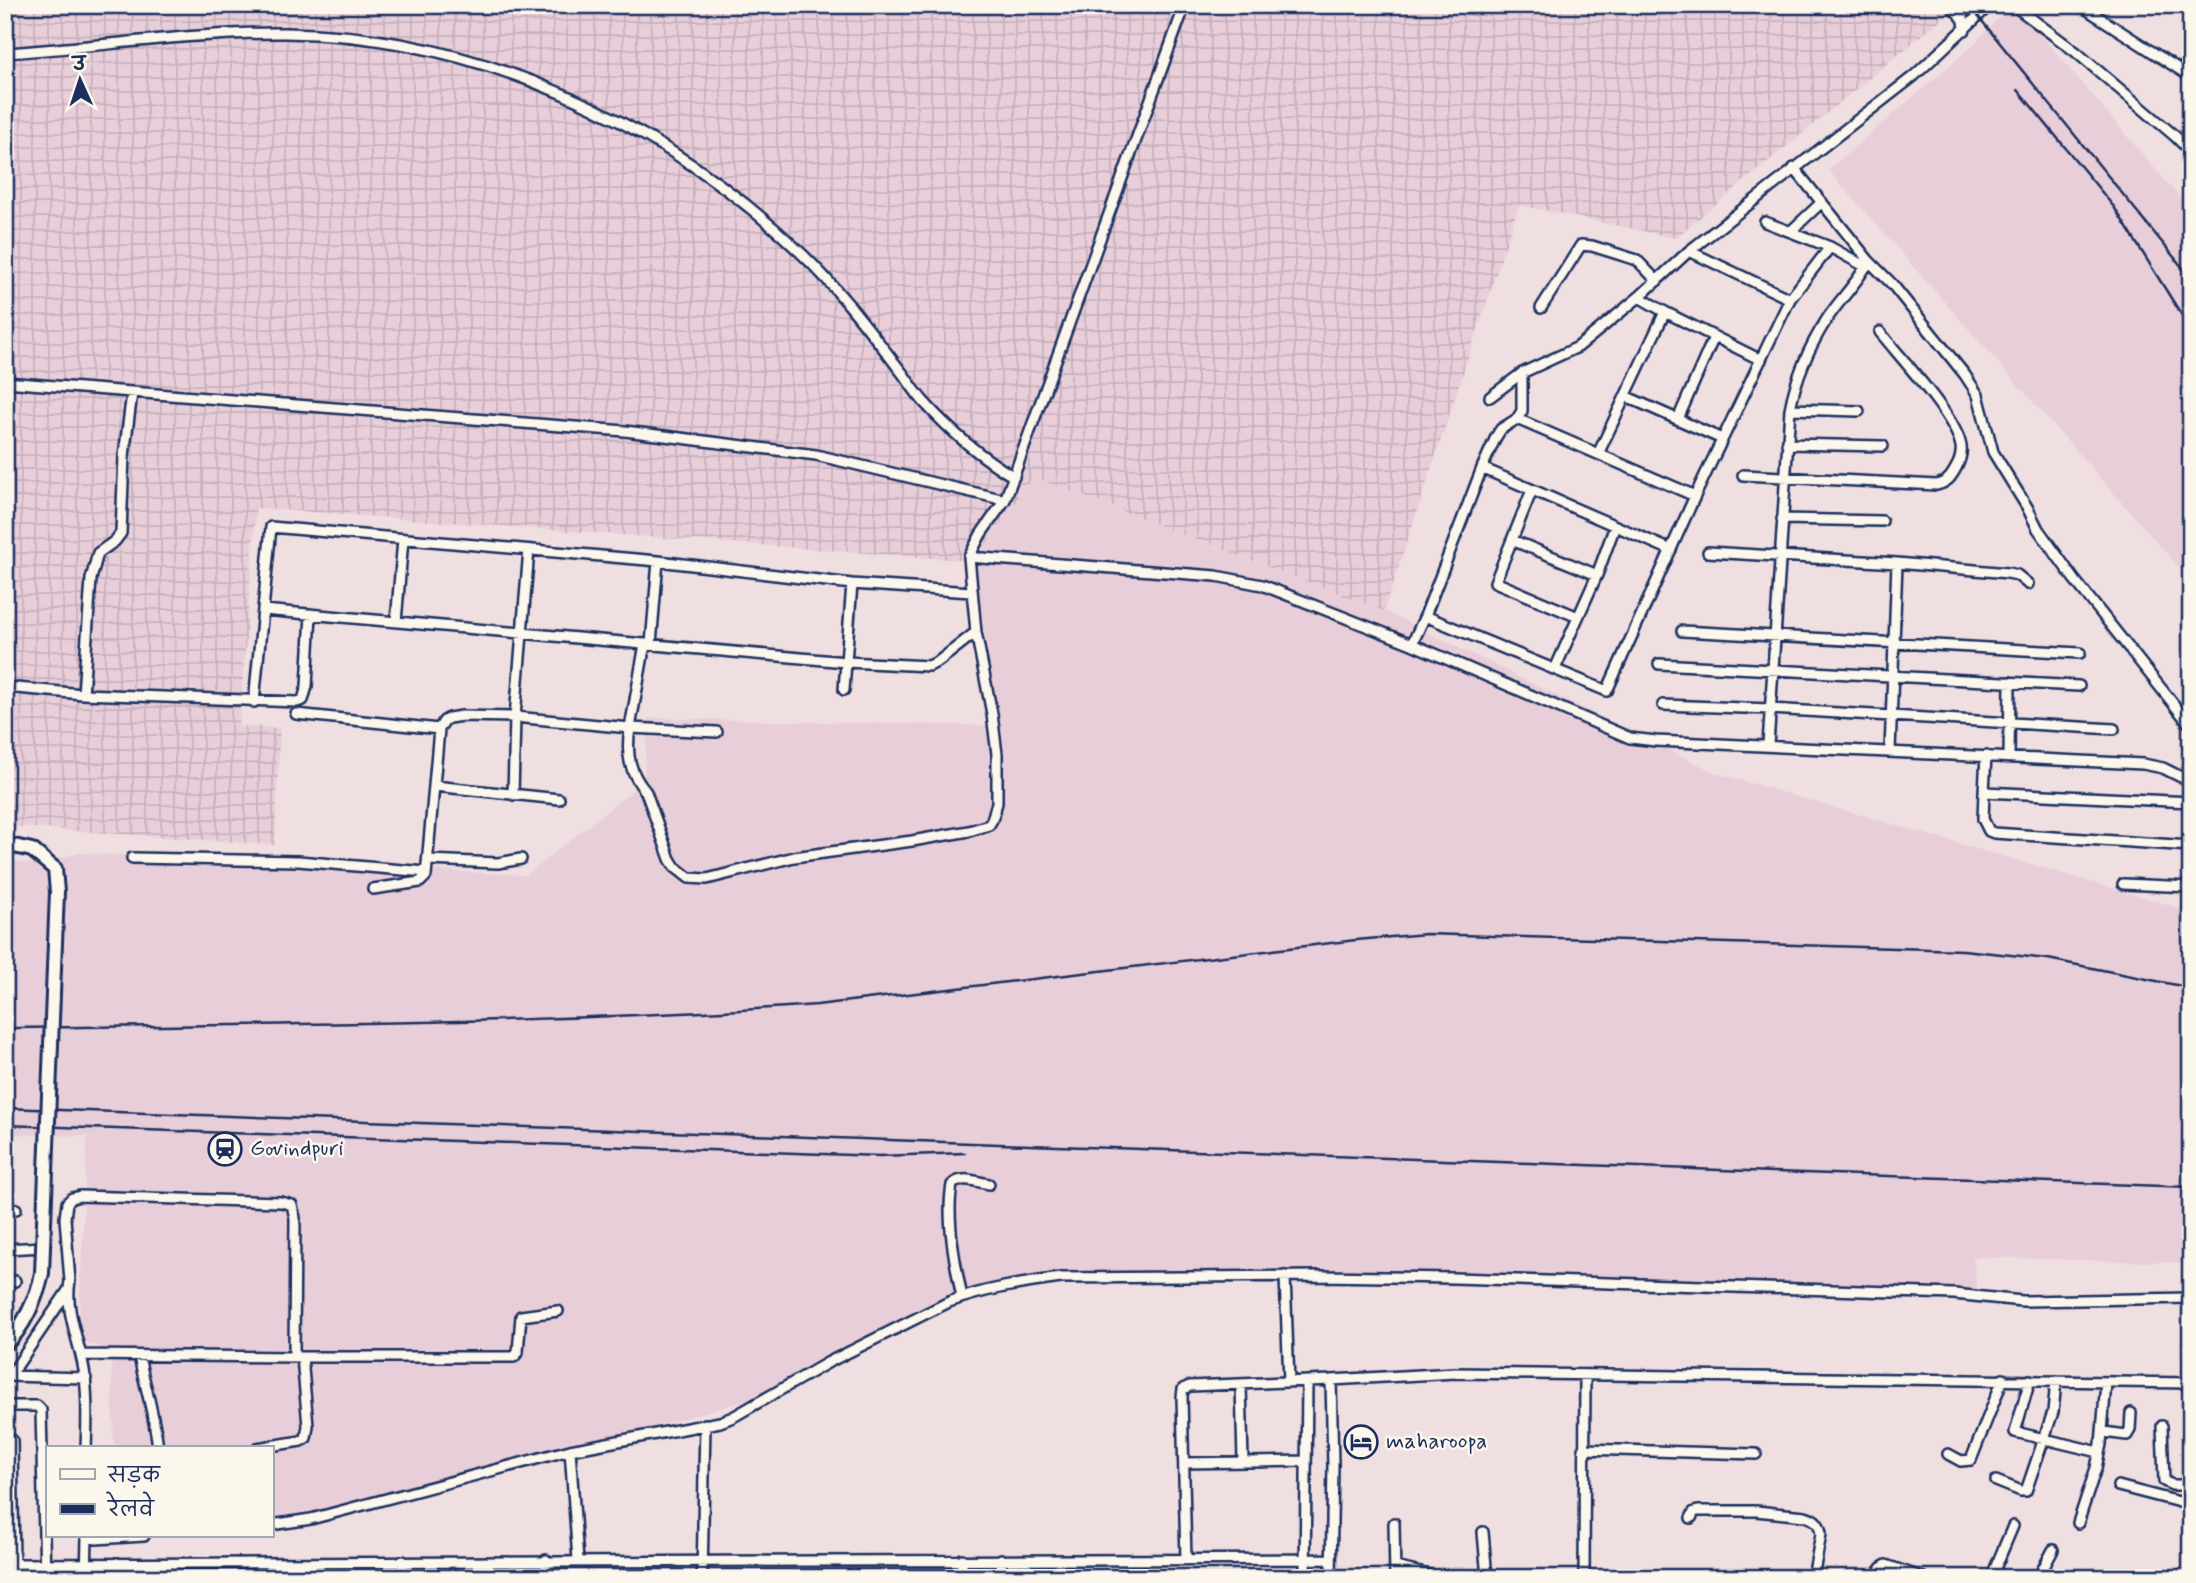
<svg xmlns="http://www.w3.org/2000/svg" width="2196" height="1583" viewBox="0 0 2196 1583" font-family="Mynerve,'Playpen Sans Deva',sans-serif">
	<style>
		.built { fill: #e8ced9 }
		.industrial { fill: url(#industrial-grid) }
		.grass { fill: url(#grass-tufts); stroke: #6d8477; stroke-width: 2 }
		.lines { fill: none; stroke-linecap: round; stroke-linejoin: round }
		.minor-casing { stroke: #1b2f5e; stroke-width: 14 }
		.minor { stroke: #fbf7ec; stroke-width: 9 }
		.rail { stroke: #1b2f5e; stroke-width: 2.5 }
		.secondary-bridge-casing { stroke: #1b2f5e; stroke-width: 18; stroke-linecap: butt }
		.secondary-bridge { stroke: #fbf7ec; stroke-width: 12 }
		.labels { text-anchor: middle; dominant-baseline: central; stroke-width: 5; stroke-linejoin: round; paint-order: stroke }
		.poi-label { font-size: 23px; fill: #1b2f5e; stroke: #fbf7ec; text-anchor: start }
	</style>
	<defs>
		<pattern id="industrial-grid" width="8" height="8" patternUnits="userSpaceOnUse" patternTransform="scale(1.75)"><rect width="8" height="8" fill="#e8ced9"/><path d="M0 4h8M4 0v8" fill="none" stroke="#c6b1bd"/></pattern>
		<pattern id="grass-tufts" width="24" height="20" patternUnits="userSpaceOnUse" patternTransform="scale(1.75)"><rect width="24" height="20" fill="#bfd990"/><path d="M3 7l-1-3M5 7V3M7 7l1-3M15 17l-1-3M17 17v-4M19 17l1-3" fill="none" stroke="#a4bb7f"/></pattern>
	</defs>
	<rect width="100%" height="100%" fill="#f0dfe1"/>
	<filter id="ink" filterUnits="userSpaceOnUse"><feTurbulence type="fractalNoise" baseFrequency=".0143" numOctaves="2"/><feDisplacementMap in="SourceGraphic" scale="14" xChannelSelector="R" yChannelSelector="G"/><feConvolveMatrix kernelMatrix="1 2 1 2 8 2 1 2 1" color-interpolation-filters="sRGB"/></filter>
	<g filter="url(#ink)">
		<!-- built -->
		<path class="built" d="M2011,5H2015L2191,211V581L1828,170L1970,48Z
			M1033,477L1384,611L1716,773L2191,911V1263L1973,1257L1979,1302L1087,1274L945,1305L776,1392L317,1522L271,1523V1448H114L111,1350L78,1341L87,1136L5,1134V861L39,864L79,853L527,875L644,781L648,718L998,726L974,561Z"/>
		<!-- industrial -->
		<path class="industrial" d="M5,5H1953L1955,8L1675,238L1519,205L1384,611L1033,477L974,561L256,508L239,726L280,728L275,845L5,826Z"/>
		<!-- grass -->
		<path class="grass" d="M5,1443H9V1578H5Z"/>
		<g class="lines">
			<defs>
				<path id="minor" d="M1951,5L1964,20L1965,30
					M2013,5L2076,52L2176,137L2191,152
					M2080,5L2191,77
					M5,53C99,47 192,32 286,33C478,35 664,122 801,253C837,287 870,331 900,370C908,380 915,392 924,402C950,431 981,457 1014,477
					M1765,222L1830,247L1866,267
					M1791,231L1822,202
					M1689,251L1790,299
					M1869,261L1892,284L1965,375L1978,395L1993,452L2027,507L2038,529L2074,579L2191,726
					M1639,297L1665,312L1761,360
					M1541,308L1581,245L1592,246L1637,260L1657,281
					M5,382L625,431L816,455L1005,500L1185,5
					M1625,396L1722,439
					M1490,397L1522,373L1578,347L1639,297L1689,251L1914,76L1990,5
					M1790,409L1859,411
					M1517,419L1695,496
					M1678,419L1714,337
					M1787,444L1883,446
					M1598,454L1665,312
					M1482,468L1671,550
					M1743,475L1937,485C1948,482 1951,477 1956,468C1961,459 1963,451 1960,442C1952,413 1900,357 1880,332
					M1532,490L1495,582L1578,617
					M1005,500L981,534L969,557L1216,576L1262,585L1412,644L1630,738L1656,741L2143,764L2163,768L2191,782
					M1782,519L1882,521
					M1512,540L1597,575L1555,669
					M1708,552L1897,563L2008,573L2017,575L2028,584
					M1597,575L1615,526
					M263,610L846,662L852,584
					M1425,616L1607,691L1695,496L1790,299L1830,247
					M396,622L403,539
					M1682,631L2080,653
					M651,644L658,561
					M1412,644L1425,616L1482,468L1496,437L1501,429L1517,419L1522,411V373
					M1659,664L2079,686
					M5,687L83,694L297,702L303,700L307,686L311,614
					M844,690L846,662L929,666L939,661L976,632
					M83,694L91,579L98,553L115,541L121,533L124,456L132,393
					M254,702L271,527L658,561L852,584L971,592
					M1663,705L1770,709L2114,729
					M296,714L439,729
					M717,732L630,728C626,754 629,772 646,792L670,859L675,867L689,878L707,879L794,857L912,841L969,831L989,825L992,820L997,803V754L992,714L976,632L969,557
					M1768,745L1790,409C1796,377 1809,347 1827,319C1840,299 1858,282 1869,261L1794,168
					M1890,751L1897,563
					M1986,756L1984,792L2191,802
					M2009,757L2010,682
					M434,786L559,799
					M1984,792L1983,819L1989,831L1994,833L2191,846
					M513,795L515,717L529,550
					M132,858L298,861L426,872
					M428,860L498,863L521,859
					M2123,884L2191,887
					M373,889L420,882L426,876L439,729L444,721L449,718L462,716L515,717L630,728L645,644
					M5,1209H16
					M5,1249L44,1247
					M1285,1276L1289,1382
					M5,1284L15,1281
					M962,1297C955,1264 946,1218 952,1185C961,1175 977,1182 989,1184
					M82,1355L294,1357L295,1218L292,1205L281,1202L80,1196L72,1198L67,1203L65,1218L70,1281C64,1313 82,1346 85,1377C88,1401 87,1425 86,1448
					M139,1356C145,1387 155,1417 158,1448
					M294,1357H514L518,1352L521,1316L558,1311
					M7,1376L86,1378
					M10,1376L69,1289
					M2030,1380L2015,1432L2099,1452
					M1241,1385L1243,1461
					M5,1406H37L41,1410L45,1578
					M2162,1426L2164,1481L2172,1485H2191
					M2103,1432L2127,1435L2130,1430L2131,1413
					M5,1440H12L14,1564L1331,1559
					M257,1448L301,1441L306,1438L308,1426L302,1357
					M1583,1449L1756,1454
					M570,1450L578,1560
					M1948,1454L1961,1461L1971,1460L2003,1379
					M1184,1463L1306,1461
					M1996,1481L2021,1491H2026L2053,1412L2056,1381
					M2118,1486L2191,1505
					M1691,1518L1694,1512L1698,1511H1756L1805,1516C1815,1519 1820,1523 1821,1534L1813,1578
					M1394,1523L1395,1578
					M2078,1523L2096,1468L2101,1444L2106,1382
					M271,1525L311,1519L570,1450L720,1422L733,1417L829,1362L949,1302C984,1289 1024,1283 1061,1278L1319,1276L1454,1278L1954,1294L2022,1301L2191,1298
					M1483,1532L1487,1578
					M86,1536L96,1539L144,1536
					M962,1559V1578
					M1001,1559L1002,1578
					M546,1560V1578
					M1186,1560L1182,1397L1183,1389L1190,1386L1331,1380
					M403,1561V1578
					M117,1563V1578
					M14,1564L15,1578
					M1395,1567L1442,1578
					M86,1578L87,1537
					M702,1578L705,1424
					M1305,1578L1307,1382
					M1331,1578L1333,1465L1331,1380L1455,1373L2191,1383
					M1584,1578L1585,1375
					M1877,1578L1881,1568L1886,1565L1924,1578
					M1991,1578L2013,1526
					M2038,1578L2053,1550"/>
			</defs>
			<!-- minor casing -->
			<use href="#minor" class="minor-casing"/>
			<!-- minor -->
			<use href="#minor" class="minor"/>
			<!-- rail -->
			<path class="rail" d="M1969,5L2191,278
				M2018,90L2114,207L2191,330
				M5,1028C276,1024 547,1024 817,1005L1356,940L1426,934L1963,950L2048,959L2191,988
				M5,1108L2191,1187
				M5,1125L879,1156L965,1153"/>
			<defs>
				<path id="secondary-bridge" d="M5,844L32,850L55,869L57,892L42,1273C38,1295 23,1330 5,1344"/>
			</defs>
			<!-- secondary-bridge casing -->
			<use href="#secondary-bridge" class="secondary-bridge-casing"/>
			<!-- secondary-bridge -->
			<use href="#secondary-bridge" class="secondary-bridge"/>
		</g>
	</g>
	<!-- icons -->
	<defs>
		<symbol id="station-ring" viewBox="-11 -11 22 22"><circle r="9.5" fill="#fbf7ec" stroke="#1b2f5e" stroke-width="1.5"/><path d="M-3-6H3Q5-6 5-4V2Q5 4 3 4L4.5 6H3L1.5 4h-3L-3 6H-4.5L-3 4Q-5 4-5 2V-4Q-5-6-3-6ZM-3.5-4v3h7v-3ZM-3.5 1v1.5H-2V1ZM2 1v1.5H3.5V1Z" fill="#1b2f5e"/></symbol>
		<symbol id="hotel-ring" viewBox="-11 -11 22 22"><circle r="9.5" fill="#fbf7ec" stroke="#1b2f5e" stroke-width="1.5"/><path d="M-6-4.5h1.5V1H6V5H4.5V3h-9V5H-6ZM-4 0a1.8 1.8 0 1 1 3.6 0ZM.5 0V-2.5h3Q6-2.5 6 0Z" fill="#1b2f5e"/></symbol>
	</defs>
	<g fill-rule="evenodd">
		<use href="#station-ring" x="206" y="1130" width="38" height="38"/>
		<use href="#hotel-ring" x="1342" y="1423" width="38" height="38"/>
	</g>
	<g class="labels">
		<!-- poi labels -->
		<g class="poi-label">
			<text x="250" y="1149">Govindpuri</text>
			<text x="1386" y="1442">maharoopa</text>
		</g>
	</g>
	<!-- margin -->
	<rect width="2196" height="1583" fill="none" stroke="#fbf7ec" stroke-width="28"/>
	<rect x="14" y="14" width="2168" height="1555" fill="none" stroke="#1b2f5e" stroke-width="2.5" filter="url(#ink)"/>
	<!-- legend -->
	<rect x="46" y="1446" width="228" height="91" fill="#fbf7ec" stroke="#a1a7b3" stroke-width="2"/>
	<rect x="60" y="1469" width="35" height="10" fill="#fbf7ec" stroke="#a1a7b3" stroke-width="2"/>
	<text x="108" y="1482" font-size="21" fill="#1b2f5e">सड़क</text>
	<rect x="60" y="1504" width="35" height="10" fill="#1b2f5e" stroke="#a1a7b3" stroke-width="2"/>
	<text x="108" y="1516" font-size="21" fill="#1b2f5e">रेलवे</text>
	<!-- north arrow -->
	<g transform="translate(80 80) rotate(357)" stroke="#fbf7ec" stroke-width="5" paint-order="stroke">
	<path d="M0-5L12 26L0 18L-12 26Z" fill="#1b2f5e"/>
	<text y="-10" font-size="19" font-weight="bold" text-anchor="middle" fill="#1b2f5e">उ</text>
	</g>
</svg>
